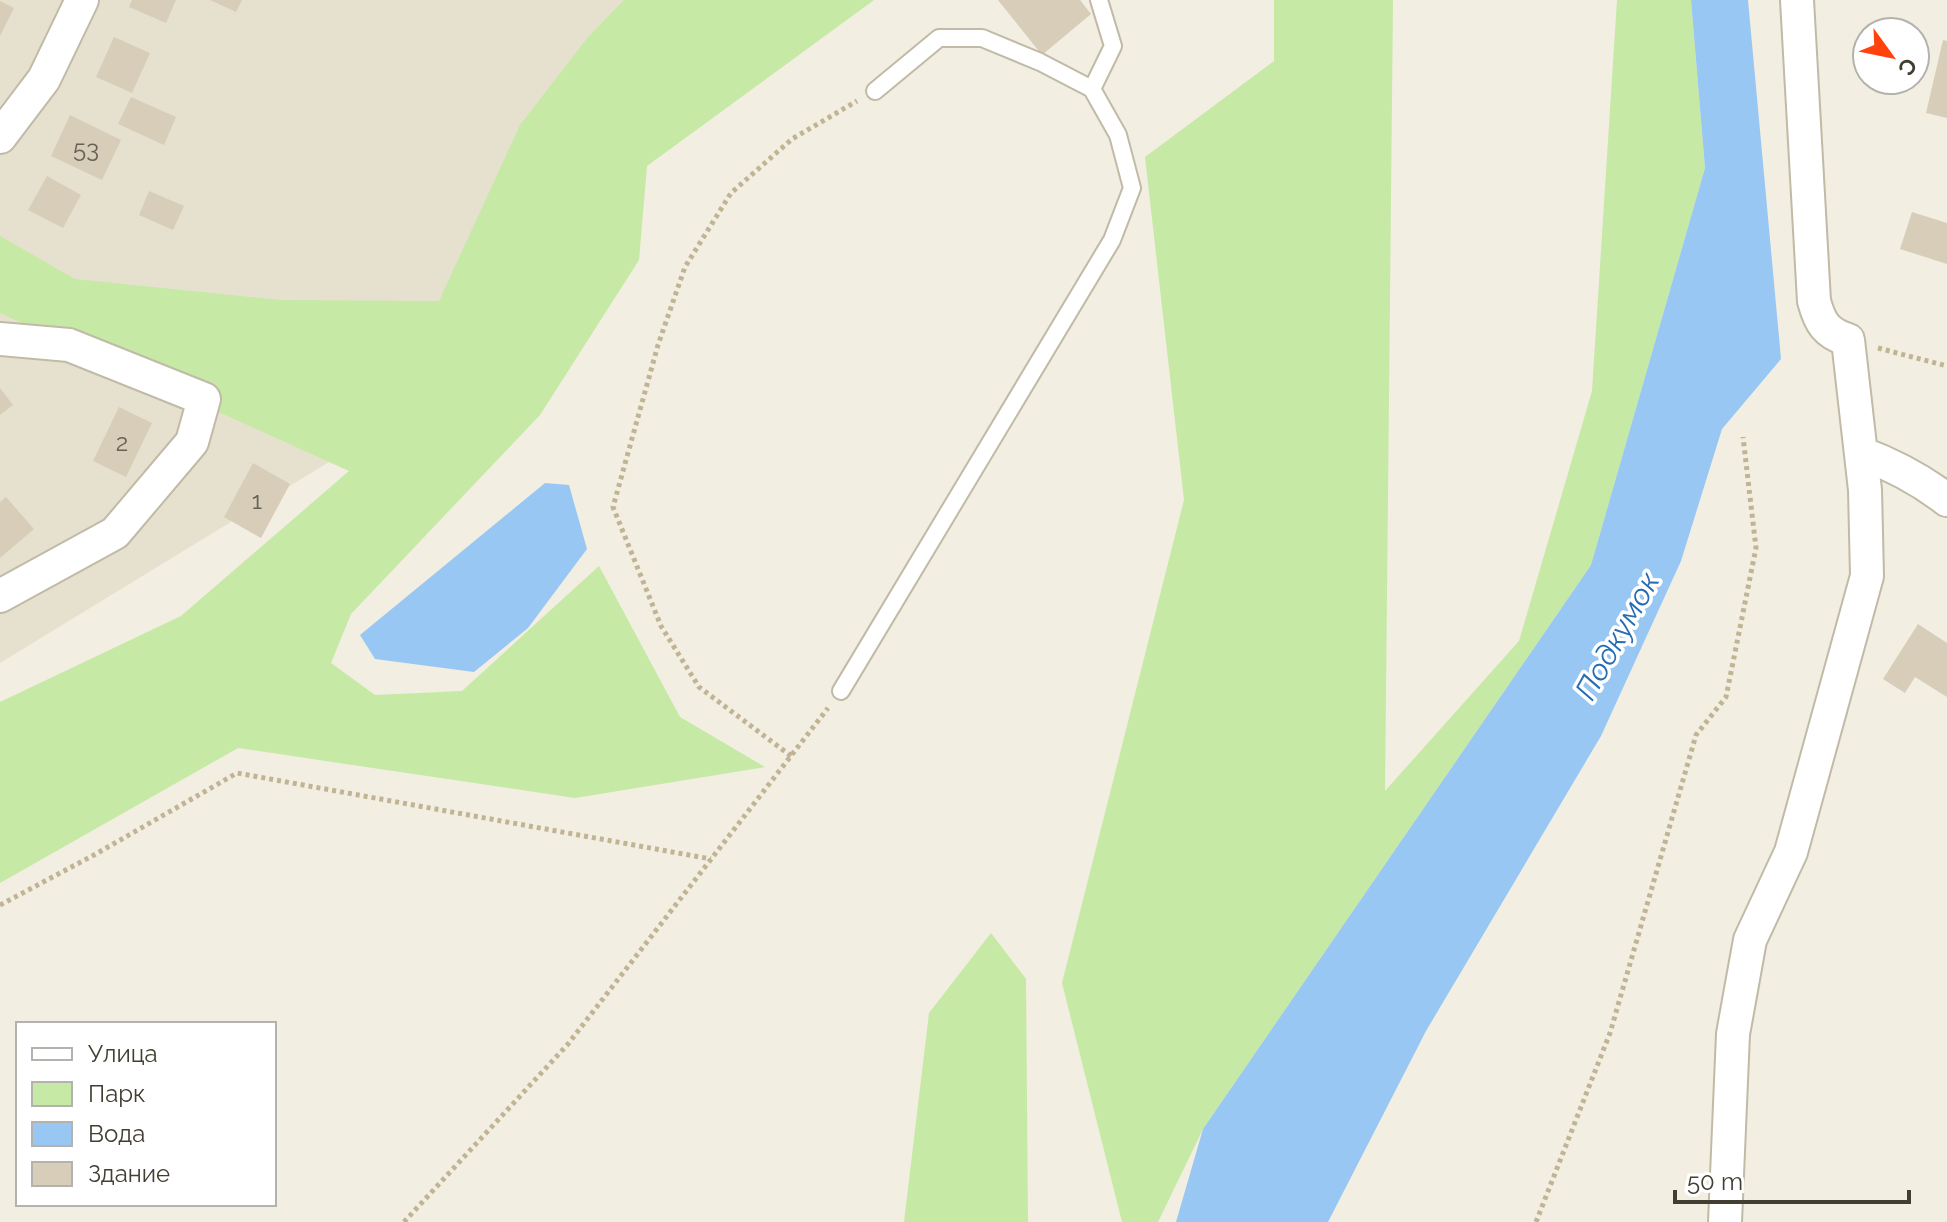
<svg xmlns="http://www.w3.org/2000/svg" width="1947" height="1222" viewBox="0 0 1947 1222" font-family="Raleway,sans-serif">
	<style>
		.residential { fill: #e6e1cf }
		.green { fill: #c6e9a6 }
		.water { fill: #98c7f4 }
		.building { fill: #d7cdb9 }
		.lines { fill: none; stroke-linecap: round; stroke-linejoin: round }
		.service-casing { stroke: #c0baa6; stroke-width: 20 }
		.minor-casing { stroke: #c0baa6; stroke-width: 36 }
		.path { stroke: #c0b494; stroke-width: 5; stroke-dasharray: 4 4; stroke-linecap: butt }
		.service { stroke: #fff; stroke-width: 16 }
		.minor { stroke: #fff; stroke-width: 32 }
		.labels { text-anchor: middle; dominant-baseline: central; stroke-width: 7; stroke-linejoin: round; paint-order: stroke }
		.number-label { font-size: 24px; fill: #686254 }
		.water-label { font-size: 30px; font-style: italic; fill: #266cb4; stroke: #fff }
	</style>
	<rect width="100%" height="100%" fill="#f2eee1"/>
	<!-- residential -->
	<path class="residential" d="M0,0H769L424,404L0,663Z"/>
	<!-- green -->
	<path class="green" d="M624,0H874L647,166L639,260L540,415L351,614L331,663L375,695L462,691L599,566L680,717L765,767L575,798L238,748L0,883V702L181,616L349,471L0,313V236L75,279L281,300L439,301L520,125L588,37Z
		M1274,0H1393L1385,791L1519,641L1592,391L1617,0H1691L1705,168L1591,565L1203,1129L1158,1222H1122L1062,983L1184,500L1145,157L1274,61Z
		M991,933L1026,979L1028,1222H904L929,1013Z"/>
	<!-- water -->
	<path class="water" d="M1691,0H1748L1781,359L1722,429L1681,561L1601,736L1426,1031L1328,1222H1176L1203,1129L1591,565L1705,168Z
		M545,483L569,485L587,549L528,628L474,672L375,659L360,635Z"/>
	<!-- building -->
	<path class="building" d="M132,0H176L166,23L129,7Z
		M210,0H242L236,12Z
		M998,0H1080L1091,14L1042,55Z
		M0,1L14,8L0,36Z
		M114,37L150,53L132,93L96,77Z
		M1943,40L1947,41V118L1926,113Z
		M131,97L176,117L164,145L118,124Z
		M70,115L121,140L102,180L51,156Z
		M47,176L81,195L63,228L28,210Z
		M149,191L184,206L173,230L139,215Z
		M1912,212L1947,223V264L1900,249Z
		M0,388L13,405L0,415Z
		M119,407L152,423L126,477L93,461Z
		M253,463L290,484L261,538L224,517Z
		M6,497L34,529L0,558V502Z
		M1918,624L1947,643V697L1915,677L1905,693L1883,679Z"/>
	<g class="lines">
		<defs>
			<path id="service" d="M875,91L939,38H982L1040,62L1092,89
				M841,691L1112,240L1132,188L1118,135L1092,89L1113,46L1099,0"/>
			<path id="minor" d="M0,137L44,79L82,0
				M0,339L69,345L204,399L192,442L115,533L0,596
				M1861,453C1893,465 1920,479 1947,500
				M1725,1222L1733,1034L1750,940L1791,852L1867,576L1865,490L1848,340C1826,333 1820,323 1814,301L1797,0"/>
		</defs>
		<!-- service casing -->
		<use href="#service" class="service-casing"/>
		<!-- minor casing -->
		<use href="#minor" class="minor-casing"/>
		<!-- path -->
		<path class="path" d="M1878,348L1947,366
			M791,756L699,687L661,626L613,507L658,345L685,267L731,193L792,139L857,101
			M0,905L94,855L237,773L711,859
			M404,1222L568,1044L828,708
			M1536,1222L1610,1033L1696,735L1726,697L1756,548L1743,437"/>
		<!-- service -->
		<use href="#service" class="service"/>
		<!-- minor -->
		<use href="#minor" class="minor"/>
	</g>
	<g class="labels">
		<!-- number labels -->
		<g class="number-label">
			<text x="86" y="148">53</text>
			<text x="122" y="442">2</text>
			<text x="257" y="500">1</text>
		</g>
		<!-- water labels -->
		<g class="water-label">
			<text transform="translate(1617 636) rotate(-61)">Подкумок</text>
		</g>
	</g>
	<!-- legend -->
	<rect x="16" y="1022" width="260" height="184" fill="#ffffff" stroke="#b4b2ad" stroke-width="2"/>
	<rect x="32" y="1048" width="40" height="12" fill="#ffffff" stroke="#b4b2ad" stroke-width="2"/>
	<text x="88" y="1062" font-size="24" fill="#433e32">Улица</text>
	<rect x="32" y="1082" width="40" height="24" fill="#c6e9a6" stroke="#b4b2ad" stroke-width="2"/>
	<text x="88" y="1102" font-size="24" fill="#433e32">Парк</text>
	<rect x="32" y="1122" width="40" height="24" fill="#98c7f4" stroke="#b4b2ad" stroke-width="2"/>
	<text x="88" y="1142" font-size="24" fill="#433e32">Вода</text>
	<rect x="32" y="1162" width="40" height="24" fill="#d7cdb9" stroke="#b4b2ad" stroke-width="2"/>
	<text x="88" y="1182" font-size="24" fill="#433e32">Здание</text>
	<!-- north arrow -->
	<g transform="translate(1891 56) rotate(123)"><circle r="38" fill="#ffffff" stroke="#b4b2ad" stroke-width="2"/>
	<path d="M0-6L14 30L0 20L-14 30Z" fill="#ff430b"/>
	<text y="-12" font-size="22" font-weight="bold" text-anchor="middle" fill="#433e32">С</text>
	</g>
	<!-- scale -->
	<path d="M1675 1190v12h234v-12" fill="none" stroke="#433e32" stroke-width="4"/>
	<text x="1687" y="1190" font-size="24" fill="#433e32" stroke="#ffffff" stroke-width="6" paint-order="stroke">50 m</text>
</svg>
